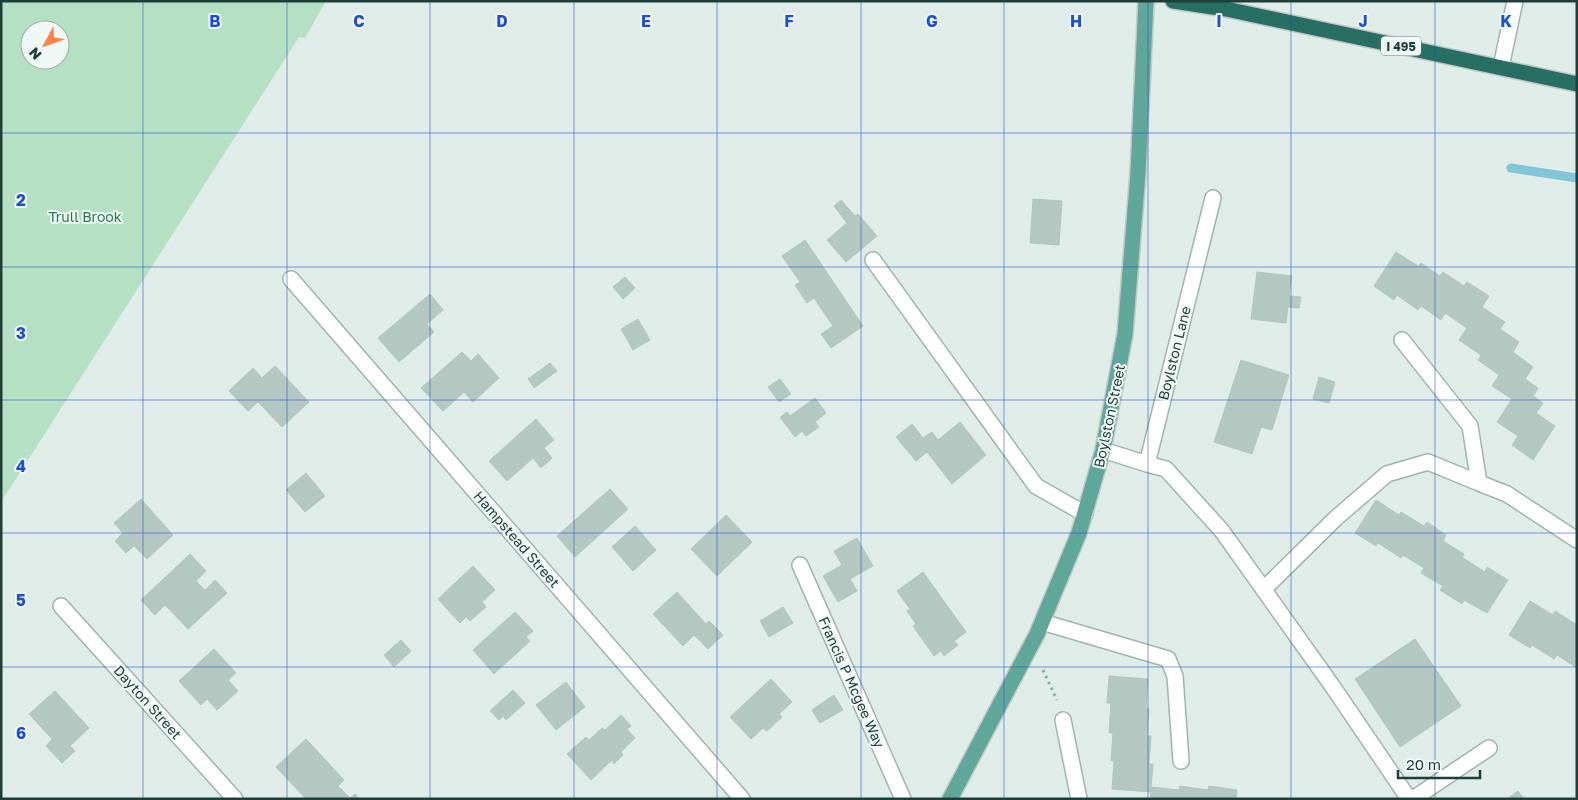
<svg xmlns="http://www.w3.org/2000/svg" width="1578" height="800" viewBox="0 0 1578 800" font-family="'Golos Text',sans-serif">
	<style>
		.green { fill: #b5e0c4; fill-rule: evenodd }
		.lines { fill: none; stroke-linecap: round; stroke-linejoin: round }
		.stream { stroke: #81c5d8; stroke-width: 9 }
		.building { fill: #b4c7c0; stroke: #b1c7bf }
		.minor-casing { stroke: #a1b4af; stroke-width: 18 }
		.major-casing { stroke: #c0c9c7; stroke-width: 18 }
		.highway-casing { stroke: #c0c9c7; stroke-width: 18 }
		.path { stroke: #7cb4a6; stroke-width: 3; stroke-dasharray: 2.5 4; stroke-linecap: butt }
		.minor { stroke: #fff; stroke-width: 15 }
		.major { stroke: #5fa799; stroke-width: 15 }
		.highway { stroke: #276e63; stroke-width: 15 }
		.grid { fill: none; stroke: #1d4ed8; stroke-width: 1; stroke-opacity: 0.55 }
		.labels { text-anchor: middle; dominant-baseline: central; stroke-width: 4; stroke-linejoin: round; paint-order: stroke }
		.shield { fill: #f0f8f5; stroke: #5d7671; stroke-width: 1 }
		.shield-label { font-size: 12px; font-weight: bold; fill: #1e3e38 }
		.park-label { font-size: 14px; fill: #247a4a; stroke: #f0f8f5 }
		.street-label { font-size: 14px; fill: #1e3e38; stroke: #f0f8f5 }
		.grid-label { font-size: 16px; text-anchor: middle; font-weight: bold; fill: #1d4ed8; stroke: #f0f8f5; stroke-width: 4; stroke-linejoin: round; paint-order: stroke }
	</style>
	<rect width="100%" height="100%" fill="#dfece7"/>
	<!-- green -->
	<path class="green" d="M1,1H326L305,38L299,37L1,502ZM30,30H60V60H30Z"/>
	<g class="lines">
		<!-- stream -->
		<path class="stream" d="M1511,168L1577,178"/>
	</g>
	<!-- building -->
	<path class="building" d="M1033,199L1062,201L1059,245L1030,243Z
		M841,200L855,216L858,214L877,236L846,262L827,240L847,223L834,206Z
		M805,240L863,326L831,348L821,334L833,326L814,298L807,303L795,285L800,282L782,256Z
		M1396,252L1418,266L1421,263L1440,276L1443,272L1464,286L1467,282L1489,296L1482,307L1505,322L1500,329L1519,342L1513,352L1533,367L1525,379L1538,388L1533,396L1543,403L1536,413L1555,426L1533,460L1512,445L1518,436L1497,422L1512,399L1492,386L1499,375L1478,360L1481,355L1459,340L1467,328L1445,313L1441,320L1421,306L1418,310L1397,295L1394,300L1374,286Z
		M1257,272L1292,276L1289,296L1301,297L1299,308L1288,307L1286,323L1251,319Z
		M625,277L635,288L623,299L613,287Z
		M430,294L443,310L427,324L434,332L399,362L378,338Z
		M638,319L650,340L633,350L621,329Z
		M462,352L471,361L478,354L499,378L473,402L464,392L443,411L421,388Z
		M1241,360L1289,375L1272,430L1261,427L1252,454L1214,442Z
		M550,363L557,371L534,388L528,379Z
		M275,366L309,402L282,427L258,402L248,411L229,391L253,368L262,378Z
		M1319,377L1335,382L1329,403L1313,399Z
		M780,379L791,394L779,402L768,387Z
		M815,398L826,413L815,422L819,427L806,436L802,431L795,437L780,417L787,412L790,416Z
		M536,419L554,440L544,448L552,458L541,468L533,458L507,481L489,461Z
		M960,422L986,455L952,484L927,452L916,461L896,437L912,424L923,438L932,432L938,440Z
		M306,473L325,496L305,512L286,490Z
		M610,489L628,509L575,557L557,536Z
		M141,499L173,535L147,559L134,546L126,553L115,541L123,533L114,523Z
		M1376,500L1399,515L1401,512L1424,526L1427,522L1446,535L1443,541L1464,554L1462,557L1485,572L1487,567L1508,580L1487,613L1464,600L1462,604L1440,590L1443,586L1421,573L1424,568L1403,555L1401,558L1378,543L1376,546L1355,533Z
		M726,515L752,542L717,576L691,549Z
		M635,526L656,550L633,571L612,547Z
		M857,538L873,566L850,579L857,591L838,602L823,576L842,565L834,551Z
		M190,554L206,571L196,581L205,590L215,580L227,593L188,629L165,605L155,615L141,600Z
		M473,566L495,590L482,602L486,607L470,621L466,617L460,623L438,599Z
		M923,572L966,632L954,641L958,645L944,656L941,651L934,656L913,626L916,624L907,611L910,609L897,591Z
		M677,592L706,624L709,621L723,635L708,649L694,635L683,646L653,614Z
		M1530,601L1553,615L1555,611L1577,625V668L1557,655L1554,659L1532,645L1530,648L1509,635Z
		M783,607L793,623L769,637L760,621Z
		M515,612L533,631L526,637L530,641L494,674L473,650Z
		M1415,639L1461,706L1400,747L1355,679Z
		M401,640L411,651L394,667L384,655Z
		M214,649L236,673L228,680L238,691L217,710L207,699L201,705L179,681Z
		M1109,676L1148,679L1146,708L1149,709L1147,736H1151L1149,764H1153L1151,787L1179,790L1180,786L1208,790L1209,786L1237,790L1236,799H1150L1151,792L1112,789L1114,761H1111L1113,733H1109L1111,703H1107Z
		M771,679L792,702L779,714L782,717L767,731L763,728L751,739L730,717Z
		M566,682L585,707L556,730L536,705Z
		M513,690L525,703L506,720L503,716L499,720L490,711Z
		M55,691L89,728L70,746L75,751L62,763L46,746L52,739L29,714Z
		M834,695L843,710L820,723L812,710Z
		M621,715L631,726L627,729L635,738L621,752L623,755L614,764L612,760L591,780L567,754L586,737L589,740L602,728L605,730Z
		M306,739L344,780L338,786L350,798L355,794L359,799H306L276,767Z
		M1518,791L1524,799H1507Z"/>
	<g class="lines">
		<defs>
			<path id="minor" d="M1501,67L1515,1
				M873,260L1036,486L1085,514
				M291,279L742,799
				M1402,340L1470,426L1479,483L1507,494L1577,540
				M1103,450L1147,464L1213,198
				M1147,464L1166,469L1222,531L1333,687L1409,799
				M800,565L903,799
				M1264,589L1336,518L1387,474L1428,462L1479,483
				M61,606L235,799
				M1042,622L1168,659L1175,676L1181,761
				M1063,720L1079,799
				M1413,799L1489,748"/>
			<path id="major" d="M950,799L1037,634L1079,533L1103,450L1125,334L1138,173L1146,1"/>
			<path id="highway" d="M1173,1L1226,9L1577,84"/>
		</defs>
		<!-- minor casing -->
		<use href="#minor" class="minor-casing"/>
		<!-- major casing -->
		<use href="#major" class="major-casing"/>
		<!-- highway casing -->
		<use href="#highway" class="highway-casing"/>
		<!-- path -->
		<path class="path" d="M1043,670L1057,700"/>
		<!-- minor -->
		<use href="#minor" class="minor"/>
		<!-- major -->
		<use href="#major" class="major"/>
		<!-- highway -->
		<use href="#highway" class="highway"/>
	</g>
	<!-- grid -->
	<path class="grid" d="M143,1V799M287,1V799M430,1V799M574,1V799M717,1V799M861,1V799M1004,1V799M1148,1V799M1291,1V799M1435,1V799M1,133H1577M1,267H1577M1,400H1577M1,533H1577M1,667H1577"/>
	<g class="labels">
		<!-- shield labels -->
		<rect class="shield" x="1381" y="36.5" width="40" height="19" rx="4"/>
		<g class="shield-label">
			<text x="1401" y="46">I 495</text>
		</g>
		<!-- park labels -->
		<g class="park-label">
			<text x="85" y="216">Trull Brook</text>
		</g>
		<!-- street labels -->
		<g class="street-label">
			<text transform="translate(1174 353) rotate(-76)">Boylston Lane</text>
			<text transform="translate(1109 416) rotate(-78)">Boylston Street</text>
			<text transform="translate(517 539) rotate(49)">Hampstead Street</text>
			<text transform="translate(852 682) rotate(66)">Francis P Mcgee Way</text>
			<text transform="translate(148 702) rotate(48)">Dayton Street</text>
		</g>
	</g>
	<g class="grid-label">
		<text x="215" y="27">B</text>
		<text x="359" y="27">C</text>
		<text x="502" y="27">D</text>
		<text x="646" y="27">E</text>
		<text x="789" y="27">F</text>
		<text x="932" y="27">G</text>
		<text x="1076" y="27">H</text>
		<text x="1219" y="27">I</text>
		<text x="1363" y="27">J</text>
		<text x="1506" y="27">K</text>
		<text x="21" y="206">2</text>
		<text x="21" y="339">3</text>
		<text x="21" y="472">4</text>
		<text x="21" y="606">5</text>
		<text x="21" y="739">6</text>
	</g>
	<!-- border -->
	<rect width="1578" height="800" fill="none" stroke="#1e3e38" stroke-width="5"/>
	<!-- north arrow -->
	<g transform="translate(45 45) rotate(229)"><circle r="24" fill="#f0f8f5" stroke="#9caea9"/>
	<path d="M0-4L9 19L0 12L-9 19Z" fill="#ff824b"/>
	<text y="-8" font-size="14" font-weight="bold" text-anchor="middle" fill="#1e3e38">N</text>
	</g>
	<!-- scale -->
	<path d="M1398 770v8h82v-8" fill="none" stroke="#1e3e38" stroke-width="2.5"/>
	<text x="1406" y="770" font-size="15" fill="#1e3e38" stroke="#f0f8f5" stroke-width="4" paint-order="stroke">20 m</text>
</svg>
